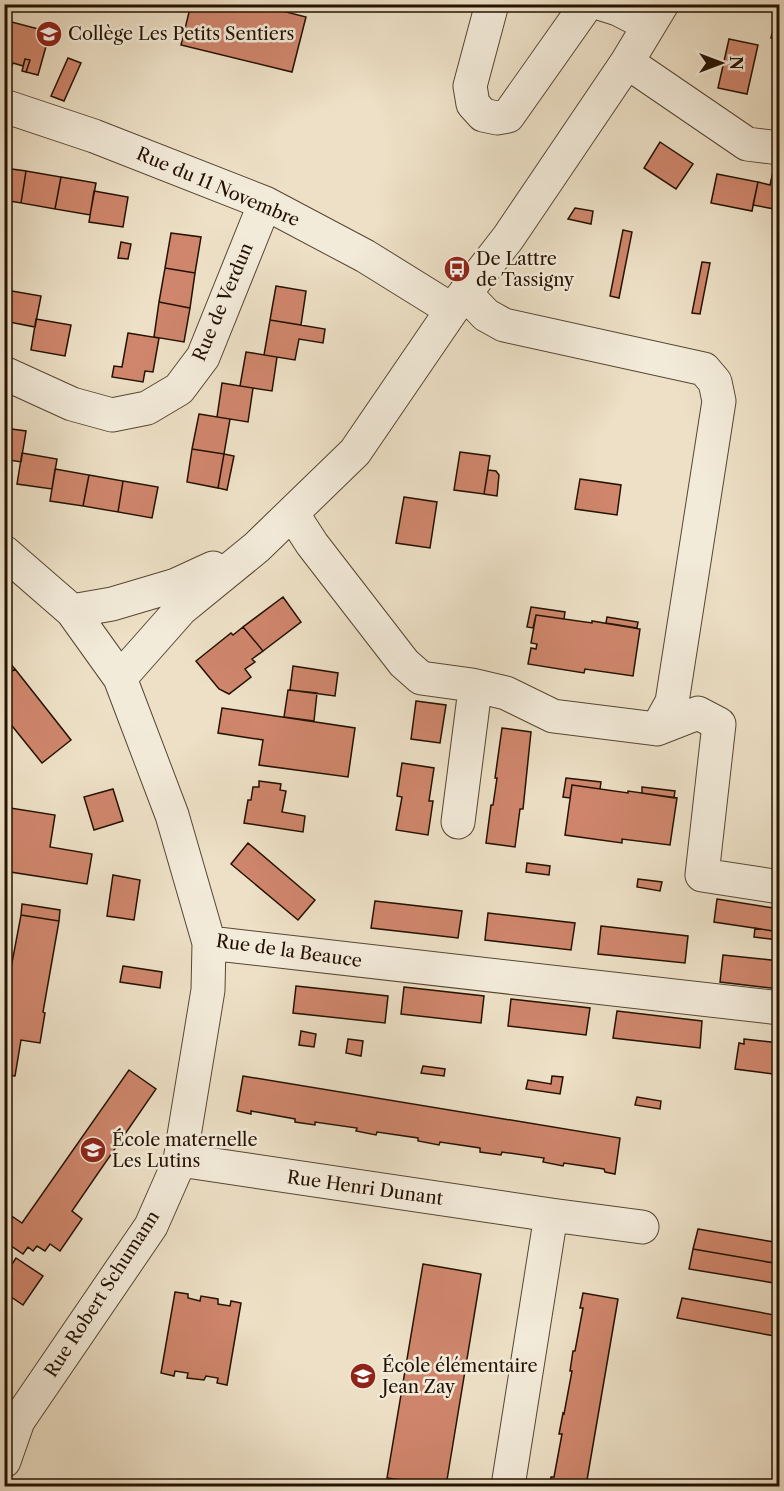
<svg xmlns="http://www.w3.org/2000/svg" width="784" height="1491" viewBox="0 0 784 1491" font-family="'Libre Caslon Text',serif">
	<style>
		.building { fill: #cf866c; stroke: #241200; stroke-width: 1.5 }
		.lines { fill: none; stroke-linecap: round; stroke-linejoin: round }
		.minor-casing { stroke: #564632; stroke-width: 35 }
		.minor { stroke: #f3ebda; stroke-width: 33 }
		.labels { text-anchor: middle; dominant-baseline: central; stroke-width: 5; stroke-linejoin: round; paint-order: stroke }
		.poi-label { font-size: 18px; fill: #241200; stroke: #f3ebda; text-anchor: start }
		.street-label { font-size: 18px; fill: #241200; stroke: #f3ebda }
	</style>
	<rect width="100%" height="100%" fill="#ede0c6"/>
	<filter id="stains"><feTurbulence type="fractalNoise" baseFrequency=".00333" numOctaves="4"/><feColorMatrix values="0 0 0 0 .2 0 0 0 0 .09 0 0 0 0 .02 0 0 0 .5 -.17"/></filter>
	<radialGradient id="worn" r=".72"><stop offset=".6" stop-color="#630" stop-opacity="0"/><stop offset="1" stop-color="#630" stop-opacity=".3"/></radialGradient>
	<!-- building -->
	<path class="building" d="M191,4H255L306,17L292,72L181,45Z
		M779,4H780V40L771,38Z
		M4,20L50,32L38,75L26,72L30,60L25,59L23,66L13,63L11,68L4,66Z
		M729,39L758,45L747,94L718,88Z
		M68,58L81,63L64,101L51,96Z
		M25,59L30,60L26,72L22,71Z
		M660,142L693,164L676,189L644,168Z
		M4,168L26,171L21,203L4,200Z
		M26,171L61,177L55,209L21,203Z
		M773,172L780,174V210L753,205L758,182L770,185Z
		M717,174L758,182L752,211L711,203Z
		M61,177L96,183L90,215L55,209Z
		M94,191L128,197L123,227L89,222Z
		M575,208L593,211L591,224L568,219Z
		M623,230L632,232L619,298L610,296Z
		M171,233L201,237L195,273L165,268Z
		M121,242L131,244L128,259L118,258Z
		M702,262L710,263L700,314L692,313Z
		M165,268L195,273L190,308L159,302Z
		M276,286L306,291L301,325L270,320Z
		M6,290L41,296L35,327L4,321V300Z
		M159,302L190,308L184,342L154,337Z
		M36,319L71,325L65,356L31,350Z
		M270,320L325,329L323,343L299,339L295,360L264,355Z
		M128,333L159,338L153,372L145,371L143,382L112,377L114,366L122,367Z
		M246,352L277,357L272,391L240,386Z
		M222,383L253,388L248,422L217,417Z
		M199,414L230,419L224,454L192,449Z
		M4,428L26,431L21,462L4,459Z
		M192,449L224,454L218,488L187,482Z
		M460,452L490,456L484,494L454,490Z
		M22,453L57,459L52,489L17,484Z
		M224,454L234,456L227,490L218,488Z
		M55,469L89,475L83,506L50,501Z
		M488,470L496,471L499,475L497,496L484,494Z
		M89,475L123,481L118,512L83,506Z
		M580,479L621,485L617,515L575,509Z
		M123,481L158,487L152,518L118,512Z
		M404,497L437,502L430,548L396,543Z
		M283,597L301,622L263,651L243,627Z
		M531,607L565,612L564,619L536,615L533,628L527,627Z
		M536,615L592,623V621L640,629L633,676L585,669L584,673L528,664L531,648L536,649L537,644L531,643Z
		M607,617L638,622L637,628L606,623Z
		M243,627L263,651L252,659L255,662L245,669L251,677L229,694L219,689L196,661L231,633L233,635Z
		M4,656L15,669L4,677Z
		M293,666L338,673L335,696L290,690Z
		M15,669L71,740L42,763L4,716V677Z
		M288,690L317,693L314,721L284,717Z
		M416,701L446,705L440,743L411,739Z
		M222,708L355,728L348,777L259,765L263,740L218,733Z
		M502,728L531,732L523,809H520L515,847L486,843L491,805H493L497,778H495Z
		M402,763L434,768L429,801H433L428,835L396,830L402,797L397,796Z
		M566,778L601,782L600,789L572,785L570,798L563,797Z
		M259,781L281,784L280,790L286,791L282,812L305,816L303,832L244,823L248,800H251L253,787H259Z
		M572,785L628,793V791L677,798L670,845L622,839V843L565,835Z
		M642,787L675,791L674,798L642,793Z
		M113,789L123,821L94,830L84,797Z
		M4,807L55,815L50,847L92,854L87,884L4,871Z
		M248,843L315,900L298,920L231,864Z
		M527,863L550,866L549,875L526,872Z
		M113,875L140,880L134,920L107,916Z
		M638,879L662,882L660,891L637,887Z
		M717,899L780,909V932L714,922Z
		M375,901L462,911L458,938L371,928Z
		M22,904L60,910L59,921L21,915Z
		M488,913L575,923L571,950L485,940Z
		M21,915L59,921L43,1012L45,1013L40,1043L21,1040L15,1076L4,1075V1005Z
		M601,926L688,936L685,963L598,954Z
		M755,928L779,932L778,940L754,937Z
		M723,955L780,961V989L720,982Z
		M123,966L162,972L160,988L120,982Z
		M296,986L388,996L385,1023L293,1013Z
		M404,987L484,996L481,1023L401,1014Z
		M511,999L590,1008L586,1035L508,1026Z
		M617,1011L702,1021L700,1048L613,1038Z
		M301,1031L316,1034L314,1047L299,1045Z
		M348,1039L363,1041L361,1056L346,1053Z
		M744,1039L780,1043V1075L735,1069L739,1043L744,1044Z
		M423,1066L445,1069L444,1076L421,1073Z
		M129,1070L156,1089L72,1211L82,1219L60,1251L50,1244L45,1251L37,1246L33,1251L28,1247L23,1254L4,1241V1211L22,1223Z
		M243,1076L620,1138L615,1174L605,1172L604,1169L564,1163L563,1166L543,1162L544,1158L502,1152L501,1155L480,1152V1148L440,1142L439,1145L418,1141V1138L377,1132L376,1135L356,1131L357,1128L315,1122V1125L295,1122V1119L251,1111V1114L237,1111Z
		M552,1076L563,1077L560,1094L526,1089L528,1080L551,1084Z
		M637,1097L661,1101L660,1109L635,1105Z
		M698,1229L780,1243V1264L693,1249Z
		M693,1249L780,1264V1284L689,1269Z
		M16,1258L43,1276L23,1305L4,1292V1276Z
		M423,1264L481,1274L446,1486L387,1478Z
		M175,1292L188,1294V1298L200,1301L201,1296L218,1299V1304L230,1306L231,1301L241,1303L227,1385L217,1383L218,1378L206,1376L204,1380L187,1378L188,1373L175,1371L174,1376L161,1373Z
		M583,1293L618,1299L586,1486H550L551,1477H554L562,1434H559L563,1413L564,1414L572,1371H570L573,1351H575L583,1308H580Z
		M682,1298L780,1316V1337L677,1318Z"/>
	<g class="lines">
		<defs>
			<path id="minor" d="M492,4L470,86L473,104L483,115L497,118L508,116L587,4
				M602,4L618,9L649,25
				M627,62L747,144L780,148
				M4,106L94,136L265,203L365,256L452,310
				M465,293L486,315L504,325L704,369L715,382L719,401L672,702L657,729
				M4,373L72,404L112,415L147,408L179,389L203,357L265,203
				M292,513L312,544L404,663L421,678L472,685L506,693L553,716L657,729L698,713L719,724L702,875L780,887
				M4,552L72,611L120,678L172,815L209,943L208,990L180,1160L151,1226L18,1421L4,1461
				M72,611L112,604L176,585L213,568
				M120,678L181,609L257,547L355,452L452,310L508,238L627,62L662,4
				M458,822L474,697L472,685
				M209,943L780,1008
				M180,1160L551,1215L508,1486
				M551,1215L642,1227"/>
		</defs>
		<!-- minor casing -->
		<use href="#minor" class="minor-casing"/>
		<!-- minor -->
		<use href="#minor" class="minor"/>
	</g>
	<!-- icons -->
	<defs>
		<symbol id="school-disc" viewBox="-11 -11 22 22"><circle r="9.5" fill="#8f2418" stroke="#f3ebda"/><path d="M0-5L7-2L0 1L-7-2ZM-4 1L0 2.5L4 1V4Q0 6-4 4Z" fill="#fff"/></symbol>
		<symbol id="bus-disc" viewBox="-11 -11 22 22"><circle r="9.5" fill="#8f2418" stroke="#f3ebda"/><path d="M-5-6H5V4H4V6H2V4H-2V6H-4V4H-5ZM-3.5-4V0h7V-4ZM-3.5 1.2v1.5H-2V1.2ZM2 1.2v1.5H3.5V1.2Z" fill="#fff"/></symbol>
	</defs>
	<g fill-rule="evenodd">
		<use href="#school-disc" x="34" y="19" width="30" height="30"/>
		<use href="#bus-disc" x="442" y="254" width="30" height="30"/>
		<use href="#school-disc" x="78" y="1135" width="30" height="30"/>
		<use href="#school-disc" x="348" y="1361" width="30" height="30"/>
	</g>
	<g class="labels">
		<!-- poi labels -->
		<g class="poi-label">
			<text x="68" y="34">Collège Les Petits Sentiers</text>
			<text x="476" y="259">De Lattre<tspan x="476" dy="21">de Tassigny</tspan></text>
			<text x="112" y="1140">École maternelle<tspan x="112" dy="21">Les Lutins</tspan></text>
			<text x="382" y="1366">École élémentaire<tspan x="382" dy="21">Jean Zay</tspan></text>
		</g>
		<!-- street labels -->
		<g class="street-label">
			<text transform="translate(218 187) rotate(23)">Rue du 11 Novembre</text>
			<text transform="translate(223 302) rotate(-67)">Rue de Verdun</text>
			<text transform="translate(289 951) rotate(8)">Rue de la Beauce</text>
			<text transform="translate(365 1188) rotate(8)">Rue Henri Dunant</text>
			<text transform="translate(102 1294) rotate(-57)">Rue Robert Schumann</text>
		</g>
	</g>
	<!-- margin -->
	<rect width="784" height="1491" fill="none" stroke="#ede0c6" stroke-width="24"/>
	<rect x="6" y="6" width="772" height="1479" fill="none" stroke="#241200" stroke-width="3"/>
	<rect x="12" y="12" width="760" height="1467" fill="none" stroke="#241200" stroke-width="1.5"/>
	<!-- north arrow -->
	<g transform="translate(721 63) rotate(90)" stroke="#f3ebda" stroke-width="4.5" paint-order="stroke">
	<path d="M0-4.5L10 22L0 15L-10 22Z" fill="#241200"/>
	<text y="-9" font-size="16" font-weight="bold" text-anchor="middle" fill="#241200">N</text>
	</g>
	<rect width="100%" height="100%" filter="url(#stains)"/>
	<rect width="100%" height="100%" fill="url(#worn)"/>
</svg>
